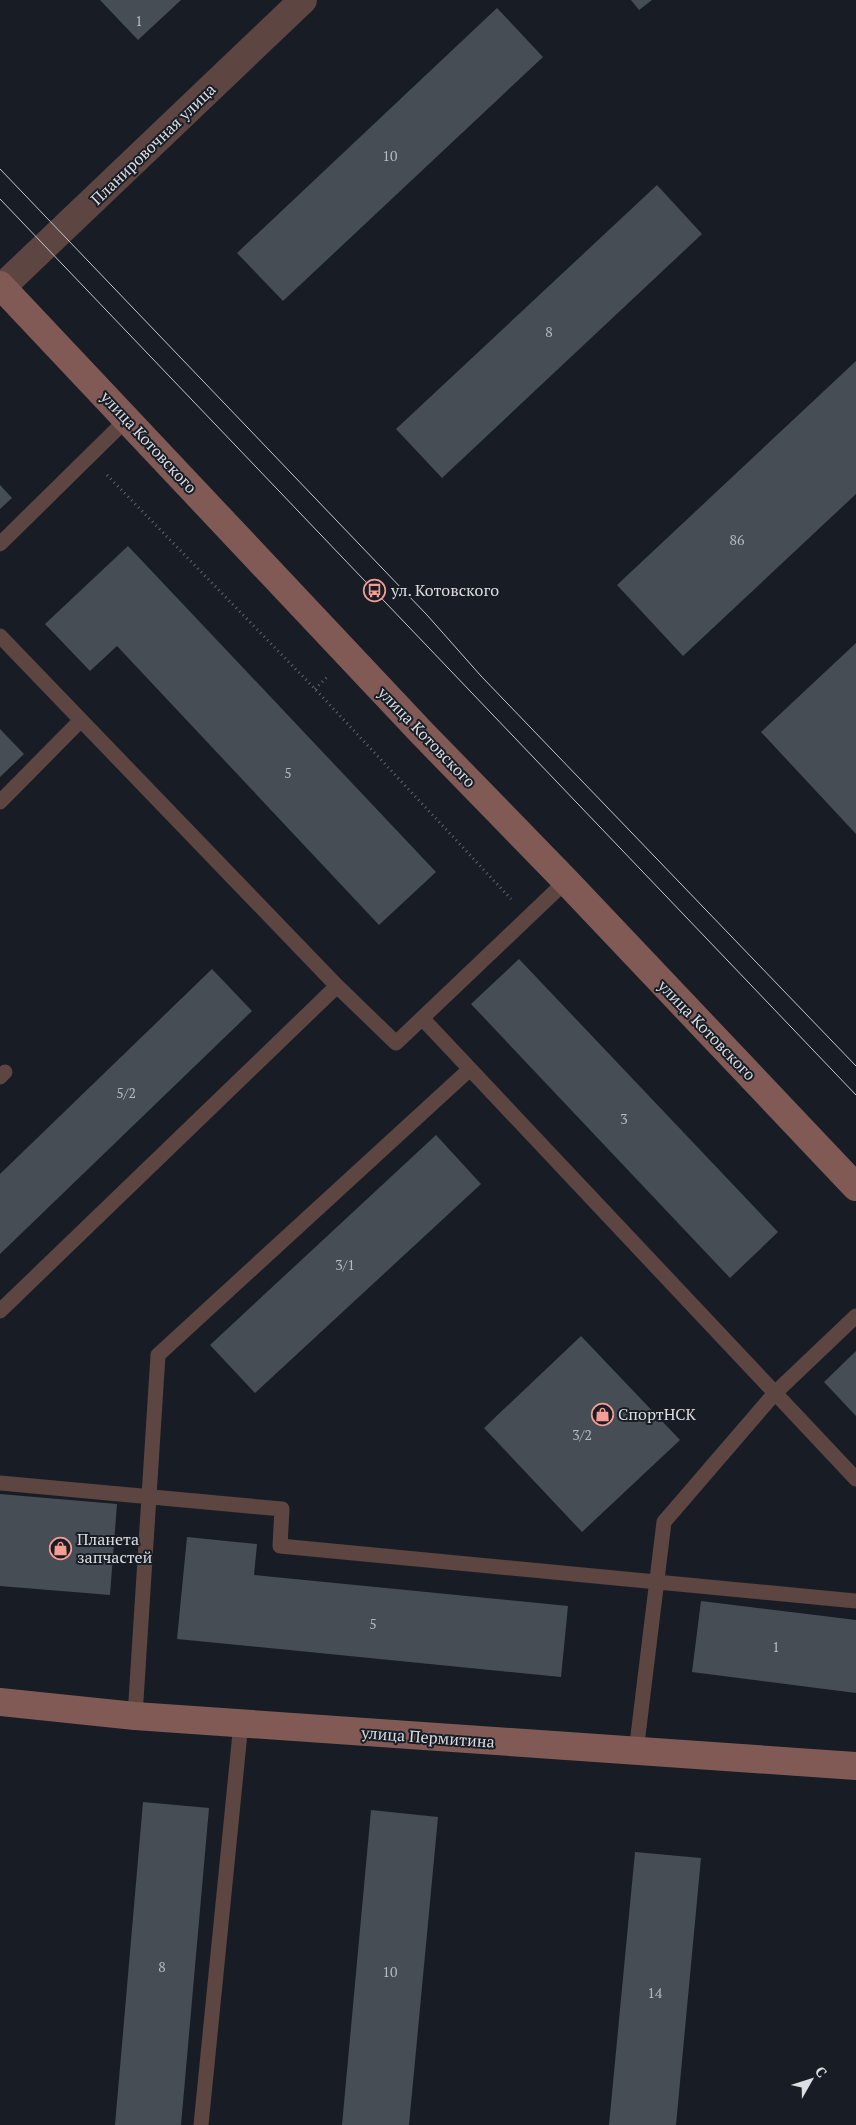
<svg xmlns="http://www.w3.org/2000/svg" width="856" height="2125" viewBox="0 0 856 2125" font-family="'PT Serif',serif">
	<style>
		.building { fill: #474d55 }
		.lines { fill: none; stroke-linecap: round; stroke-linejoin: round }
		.path { stroke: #61666d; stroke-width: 3; stroke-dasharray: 1 4; stroke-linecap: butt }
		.lane { stroke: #5d4542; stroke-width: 15 }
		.street { stroke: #5d4542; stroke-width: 28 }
		.secondary { stroke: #815a56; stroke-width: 28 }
		.tram { stroke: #c3c7cc; stroke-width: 1 }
		.labels { text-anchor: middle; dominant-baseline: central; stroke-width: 4; stroke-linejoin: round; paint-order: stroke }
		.number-label { font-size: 14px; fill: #b6bac0 }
		.street-label { font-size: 16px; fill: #dbdee3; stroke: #181d25 }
		.poi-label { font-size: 16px; fill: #dbdee3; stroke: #181d25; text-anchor: start }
	</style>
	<rect width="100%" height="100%" fill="#181d25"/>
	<!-- building -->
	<path class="building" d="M100,0H181L138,40Z
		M631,0H652L639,10Z
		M497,8L543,57L283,301L237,253Z
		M657,185L702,234L442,478L396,429Z
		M856,361V494L683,656L617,585Z
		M0,485L12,498L0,509Z
		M128,546L436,872L379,925L117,646L90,671L45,624Z
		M856,643V834L761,732Z
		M0,729L24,754L0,777Z
		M519,959L778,1232L730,1278L471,1004Z
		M212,969L252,1011L0,1254V1174Z
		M436,1135L481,1184L255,1393L210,1345Z
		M581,1336L680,1440L582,1532L484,1428Z
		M856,1351V1416L824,1382Z
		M0,1494L117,1504L110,1595L0,1586Z
		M187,1537L257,1544L254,1575L568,1606L561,1677L177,1639Z
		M701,1601L856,1620V1693L692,1672Z
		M143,1802L209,1808L181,2125H115Z
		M371,1810L438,1817L409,2125H342Z
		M635,1852L701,1858L676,2125H609Z"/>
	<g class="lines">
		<!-- path -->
		<path class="path" d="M107,475L315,689L511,899
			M315,689L327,677"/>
		<!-- lane -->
		<path class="lane" d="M0,544L127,419
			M0,636L337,986L396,1043L566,881
			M0,802L81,720
			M422,1018L856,1479
			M0,1077L5,1072
			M0,1311L337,986
			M0,1483L282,1509L280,1546L856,1601
			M135,1716L158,1355L470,1069
			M636,1752L664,1522L775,1393L856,1316
			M201,2125L241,1723"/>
		<!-- street -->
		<path class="street" d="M2,287L303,0"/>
		<!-- secondary -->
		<path class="secondary" d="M0,285L422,733L566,881L856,1187
			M0,1702L135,1716L856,1766"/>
		<!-- tram -->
		<path class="tram" d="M0,169L427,615L481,676L856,1066
			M0,199L856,1095"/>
	</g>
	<!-- icons -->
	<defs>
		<symbol id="bus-ring" viewBox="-11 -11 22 22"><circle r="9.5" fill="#181d25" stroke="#f59c94" stroke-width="1.5"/><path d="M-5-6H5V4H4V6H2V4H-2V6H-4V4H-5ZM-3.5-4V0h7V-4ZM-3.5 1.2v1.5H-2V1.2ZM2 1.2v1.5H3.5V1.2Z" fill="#f59c94"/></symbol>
		<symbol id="shop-ring" viewBox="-11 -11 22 22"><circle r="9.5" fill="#181d25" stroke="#f59c94" stroke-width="1.5"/><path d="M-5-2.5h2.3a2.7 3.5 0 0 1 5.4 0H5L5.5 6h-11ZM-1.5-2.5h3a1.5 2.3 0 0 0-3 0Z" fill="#f59c94"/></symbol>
	</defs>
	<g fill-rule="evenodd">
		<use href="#bus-ring" x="362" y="578" width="25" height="25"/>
		<use href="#shop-ring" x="590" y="1402" width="25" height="25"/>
		<use href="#shop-ring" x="48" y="1536" width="25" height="25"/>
	</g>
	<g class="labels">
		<!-- number labels -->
		<g class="number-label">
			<text x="139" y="20">1</text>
			<text x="390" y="155">10</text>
			<text x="549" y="331">8</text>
			<text x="737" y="539">86</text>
			<text x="288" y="772">5</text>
			<text x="126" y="1092">5/2</text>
			<text x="624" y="1118">3</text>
			<text x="345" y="1264">3/1</text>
			<text x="582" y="1434">3/2</text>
			<text x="373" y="1623">5</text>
			<text x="776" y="1646">1</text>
			<text x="162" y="1966">8</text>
			<text x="390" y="1971">10</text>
			<text x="655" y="1992">14</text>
		</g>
		<!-- street labels -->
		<g class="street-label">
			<text transform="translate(153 144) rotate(-44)">Планировочная улица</text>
			<text transform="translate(149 442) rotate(47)">улица Котовского</text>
			<text transform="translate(427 737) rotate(46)">улица Котовского</text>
			<text transform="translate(707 1030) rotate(46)">улица Котовского</text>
			<text transform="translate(428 1737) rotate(4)">улица Пермитина</text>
		</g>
		<!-- poi labels -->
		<g class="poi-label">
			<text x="391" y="590">ул. Котовского</text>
			<text x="618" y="1414">СпортНСК</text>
			<text x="77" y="1539">Планета<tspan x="77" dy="18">запчастей</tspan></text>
		</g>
	</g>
	<!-- north arrow -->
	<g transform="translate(811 2080) rotate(51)" stroke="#181d25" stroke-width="4" paint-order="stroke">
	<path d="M0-4L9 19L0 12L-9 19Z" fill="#dbdee3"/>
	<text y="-8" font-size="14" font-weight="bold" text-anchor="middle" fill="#dbdee3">С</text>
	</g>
</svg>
